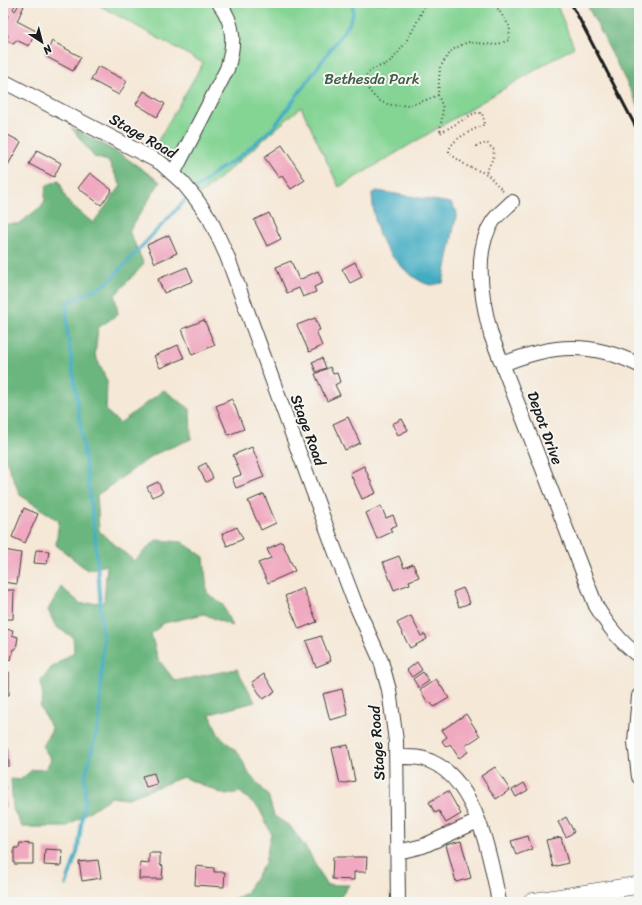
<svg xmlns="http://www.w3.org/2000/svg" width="642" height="905" viewBox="0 0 642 905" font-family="Sriracha,sans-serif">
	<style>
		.green { fill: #84d494; stroke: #507858 }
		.forest { fill: #6bb67e; stroke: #44694d }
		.water { fill: #43acc3; stroke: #306470 }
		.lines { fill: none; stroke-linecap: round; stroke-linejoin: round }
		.stream { stroke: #43acc3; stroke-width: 3.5 }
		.building { fill: #f0a9c0 }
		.minor-casing { stroke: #3d3b38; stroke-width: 16 }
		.major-casing { stroke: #3d3b38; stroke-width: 18 }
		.path { stroke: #3d3b38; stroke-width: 2; stroke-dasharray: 1 3; stroke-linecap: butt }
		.minor { stroke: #fff; stroke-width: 14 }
		.major { stroke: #fff; stroke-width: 17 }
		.rail { stroke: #1c1c1c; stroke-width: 3 }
		.labels { text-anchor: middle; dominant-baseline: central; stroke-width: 4; stroke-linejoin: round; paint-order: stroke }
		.park-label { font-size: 15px; fill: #405c46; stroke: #f6f6f2 }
		.street-label { font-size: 15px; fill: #1c1c1c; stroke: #f6f6f2 }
	</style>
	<rect width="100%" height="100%" fill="#f6f6f2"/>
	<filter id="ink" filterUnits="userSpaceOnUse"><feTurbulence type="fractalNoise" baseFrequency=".025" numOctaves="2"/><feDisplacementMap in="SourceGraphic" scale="8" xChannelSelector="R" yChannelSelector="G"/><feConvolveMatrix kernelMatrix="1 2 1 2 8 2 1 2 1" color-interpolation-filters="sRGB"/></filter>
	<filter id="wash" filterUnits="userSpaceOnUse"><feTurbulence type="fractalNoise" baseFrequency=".012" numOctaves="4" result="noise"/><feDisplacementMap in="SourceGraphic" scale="16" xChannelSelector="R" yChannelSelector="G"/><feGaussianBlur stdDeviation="0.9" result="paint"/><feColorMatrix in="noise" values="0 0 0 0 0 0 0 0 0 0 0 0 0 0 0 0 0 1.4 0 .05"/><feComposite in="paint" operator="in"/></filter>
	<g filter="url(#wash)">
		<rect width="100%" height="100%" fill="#f5e8d7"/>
		<!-- green -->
		<path class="green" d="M95,3H556L574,47L339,187L301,107L200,195L152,151L203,63Z"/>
		<!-- forest -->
		<path class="forest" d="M586,3H639V107Z
			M71,127L122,155L160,182L129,231L144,264L115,295L118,314L98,328L95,355L107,381L106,411L120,423L164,390L190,409L191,439L155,454L97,495L99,531L134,561L156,540L182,542L204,557L207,593L223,605L232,626L204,614L164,623L151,634L158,659L175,681L237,669L255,702L210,714L218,734L239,754L249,774L268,795L274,816L290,826L310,854L326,885H349L337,902H230L246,893L265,863L271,833L259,808L240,792L226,795L183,777L126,799L111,797L66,827H22L13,809L11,779L20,780L32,770L46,769L51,759L42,746L52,729L40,707L43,699L41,681L52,667L74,652L73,637L56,627L48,610L61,587L81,604L104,602L107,565L87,570L56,545L59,521L20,495L3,453V224H19L44,204L46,186L59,180L67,201L93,223L121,186L108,161L94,157Z"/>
		<!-- water -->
		<path class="water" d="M377,191L451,203L457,212L443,283C439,283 434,285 431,285C415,283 390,257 383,243C375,229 373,209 372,193Z"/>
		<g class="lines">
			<!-- stream -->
			<path class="stream" d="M193,191L214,173L238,158L274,127L349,24L353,13V3
				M66,885L78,849L85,798V776L99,723L103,640L95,534L67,328V303L104,285L112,278L189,196"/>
		</g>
		<g id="blocks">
			<!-- building -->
			<path class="building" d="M9,3H16L13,9L15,11L19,4L24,6L17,21L36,31L29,46L16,40L14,44L6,40L8,35L3,33V26L8,16L3,14Z
				M52,41L81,57L73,71L45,56Z
				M98,66L127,81L119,95L91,80Z
				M144,91L165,104L157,117L136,104Z
				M6,134L21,142L8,165L3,162V139Z
				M282,145L305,180L291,189L282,176L279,178L264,157Z
				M37,150L61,163L54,177L29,164Z
				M90,173L112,190L101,205L78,188Z
				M269,213L281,239L267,246L254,220Z
				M169,235L177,253L155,263L147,245Z
				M291,261L299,280L318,271L323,283L314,287L316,292L303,297L299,288L287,293L276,267Z
				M355,262L362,277L350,283L342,269Z
				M187,267L193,281L164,293L158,279Z
				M315,318L320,330L316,331L322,346L309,352L297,325Z
				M204,320L215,345L192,355L182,329Z
				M178,345L184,358L160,368L154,356Z
				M322,358L326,368L316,372L312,362Z
				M330,367L333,374L337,373L340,382L335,385L340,395L327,401L315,374Z
				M232,399L244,429L228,435L216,406Z
				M348,417L360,443L345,450L333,424Z
				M402,419L408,430L398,435L392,424Z
				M252,447L264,477L236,488L232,478L241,475L233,455Z
				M206,463L213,478L206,482L198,467Z
				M364,466L376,493L362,499L350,473Z
				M158,482L163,492L152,497L147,487Z
				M264,494L276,523L261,530L248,501Z
				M381,506L386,518L393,515L397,525L390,528L392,532L377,539L366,513Z
				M24,508L38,514L25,543L12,537Z
				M237,527L243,539L227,546L222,534Z
				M282,542L295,571L268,583L258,563L271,558L267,549Z
				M4,550L21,553L17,584L3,582Z
				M36,550L49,551L47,564L34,563Z
				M399,556L404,568L413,564L419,577L409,581L410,584L394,590L383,562Z
				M303,588L317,622L299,629L285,596Z
				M463,588L470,603L459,607L453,592Z
				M3,590H14L13,619H3Z
				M411,616L421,636L425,634L427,639L410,648L397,623Z
				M3,629L13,630L12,635L18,637L16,649H13L11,660L3,658Z
				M321,636L331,661L316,667L306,641Z
				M417,662L422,670L412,677L407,670Z
				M3,672H9V695H3Z
				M423,672L429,681L419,688L413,679Z
				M264,674L275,692L263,699L252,682Z
				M436,679L449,698L434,707L430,702L428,703L420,690Z
				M342,689L348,715L330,720L323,694Z
				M466,714L480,736L465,746L468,752L459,758L450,744L446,747L442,741L447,737L442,730Z
				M348,745L355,781L340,784L332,748Z
				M8,748L9,766H3V749Z
				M495,767L510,790L496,799L481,776Z
				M154,773L157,784L146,787L142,776Z
				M524,783L528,790L516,797L512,790Z
				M3,786H5L6,808H3Z
				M448,791L461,814L446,823L439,811L435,813L429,802Z
				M566,817L574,832L566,837L558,822Z
				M528,836L532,849L516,855L511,841Z
				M561,837L568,863L553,867L546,840Z
				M461,841L471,878L456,882L446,845Z
				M20,843L33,844V864H14V848H19Z
				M45,849L62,850L61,866L44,865Z
				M149,853H160V865L163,866L162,879H139L140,862L149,863Z
				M333,857H367L366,872H354V880L332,879Z
				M98,860L101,878L82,881L79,862Z
				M196,866L214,868V872H225L224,887L195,885Z"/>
		</g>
	</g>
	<g filter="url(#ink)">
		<use href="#blocks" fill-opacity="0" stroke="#3d3b38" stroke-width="1"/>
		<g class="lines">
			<defs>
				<path id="minor" d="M3,81L161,163L183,183L196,199L210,219L227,256L334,548L355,603L381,661L389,690L396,741L398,902
					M173,174L227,69C235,44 235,24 219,3
					M512,202C506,208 498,214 493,221C472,252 482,302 491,335L596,606C608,626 620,642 639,656
					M503,364C552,344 591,341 639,365
					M639,696L635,742L639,777
					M396,757C408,757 421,756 432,762C477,782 491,859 499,902
					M398,852L423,846L478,821"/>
				<path id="major" d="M531,902L639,885"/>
			</defs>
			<!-- minor casing -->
			<use href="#minor" class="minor-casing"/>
			<!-- major casing -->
			<use href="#major" class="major-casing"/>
			<!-- path -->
			<path class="path" d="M425,3C420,19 405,46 393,59C383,69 372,64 364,79C376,115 410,108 438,95L440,67L452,50L468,42L496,45L509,40L510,27L494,3
				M438,95L443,108L440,133L475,113H482L485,124C475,129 448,140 449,153L467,166L487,174L504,192
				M476,146L487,143L494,150L493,158L486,173"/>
			<!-- minor -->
			<use href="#minor" class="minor"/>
			<!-- major -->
			<use href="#major" class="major"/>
			<!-- rail -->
			<path class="rail" d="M571,3L639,133"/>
		</g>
	</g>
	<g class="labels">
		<!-- park labels -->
		<g class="park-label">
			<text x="372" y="79">Bethesda Park</text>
		</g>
		<!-- street labels -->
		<g class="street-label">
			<text transform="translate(143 136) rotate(30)">Stage Road</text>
			<text transform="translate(545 428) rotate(70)">Depot Drive</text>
			<text transform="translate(308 430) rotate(70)">Stage Road</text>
			<text transform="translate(377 743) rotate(-94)">Stage Road</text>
		</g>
	</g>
	<!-- margin -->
	<rect width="642" height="905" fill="none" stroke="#f6f6f2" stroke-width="16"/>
	<!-- north arrow -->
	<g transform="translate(42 42) rotate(144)" stroke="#f6f6f2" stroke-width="3" paint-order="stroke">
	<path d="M0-3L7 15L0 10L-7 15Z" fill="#1c1c1c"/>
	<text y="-6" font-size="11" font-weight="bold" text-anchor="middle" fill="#1c1c1c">N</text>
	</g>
</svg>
